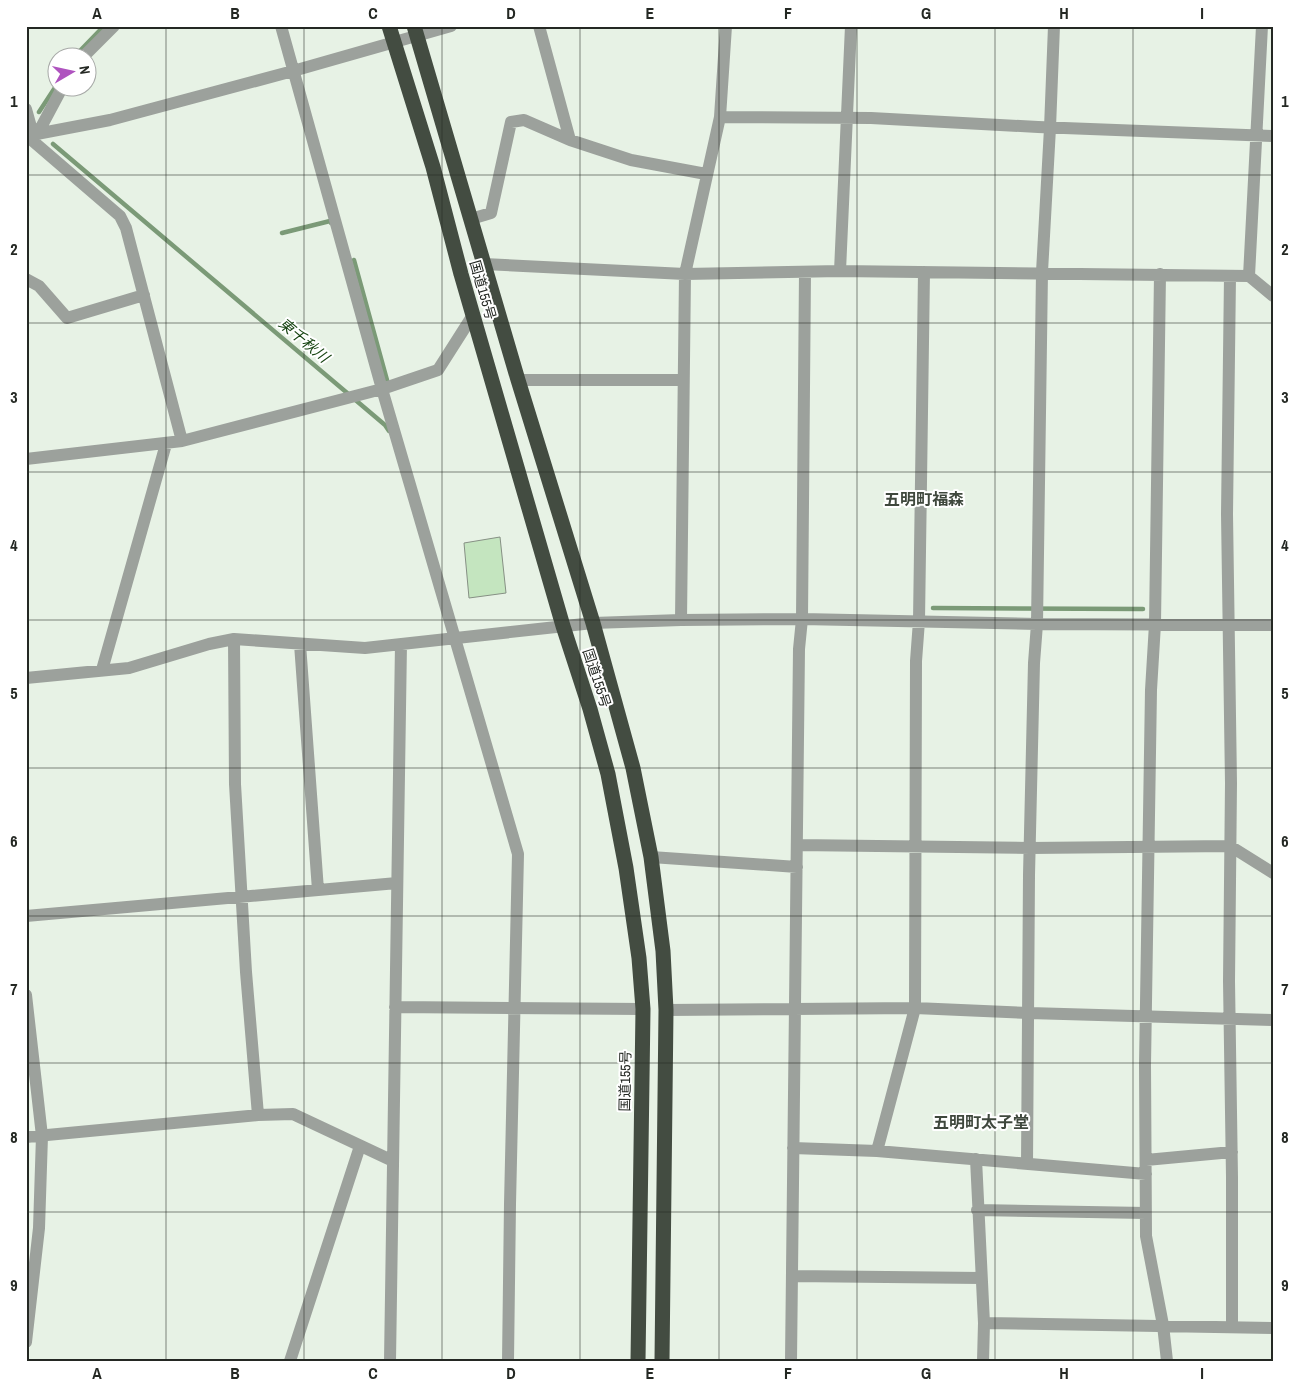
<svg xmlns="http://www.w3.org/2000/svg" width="1299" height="1387" viewBox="0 0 1299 1387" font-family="'Archivo Narrow','Noto Sans JP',sans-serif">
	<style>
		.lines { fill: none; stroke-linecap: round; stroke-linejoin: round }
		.stream { stroke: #7b9a77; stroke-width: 4.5 }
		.building { fill: #c4e5bf; stroke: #869084 }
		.minor { stroke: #9ca19c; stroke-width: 12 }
		.highway { stroke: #434c41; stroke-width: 15 }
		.grid { fill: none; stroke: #242823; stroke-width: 1; stroke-opacity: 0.55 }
		.labels { text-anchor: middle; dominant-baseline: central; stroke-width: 4; stroke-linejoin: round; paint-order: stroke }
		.street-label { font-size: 14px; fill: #242823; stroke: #fff }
		.water-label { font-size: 15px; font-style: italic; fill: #184513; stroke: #fff }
		.quarter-label { font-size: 16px; font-weight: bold; fill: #3f483d; stroke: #fff }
		.neatline { fill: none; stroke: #242823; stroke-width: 2 }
		.grid-label { font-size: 16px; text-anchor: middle; font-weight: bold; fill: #242823 }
	</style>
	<rect width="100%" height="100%" fill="#e7f2e5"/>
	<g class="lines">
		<!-- stream -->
		<path class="stream" d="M73,58L104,26
			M39,112L58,83
			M53,144L385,425L389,431
			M282,233L330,221L331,223
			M354,260L387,380
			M933,608L1143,609"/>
	</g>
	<!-- building -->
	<path class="building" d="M500,537L506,593L469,598L464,543Z"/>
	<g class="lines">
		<!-- minor -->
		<path class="minor" d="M281,26L382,389L518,854L510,1204L508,1361
			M539,26L570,140
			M1262,26L1249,276L1273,296
			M82,58L114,26
			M26,109L33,134
			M720,117L871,118L1038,127L1273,136
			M38,133L62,88
			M26,136L110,120L293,71L451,26
			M27,136L120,216L126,228L182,441
			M471,219L491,213L511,122L524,120L570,140L631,160L706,174
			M484,264L685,274L840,271L1249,276
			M840,271L851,26
			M1160,274L1155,624L1151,690L1145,1065L1146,1236L1163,1325L1167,1361
			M1230,276L1227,514L1231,783L1229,981L1232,1177V1327
			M26,279L39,286L67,318L144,295
			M518,380H683
			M26,459L182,441L382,389L438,370L473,315
			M681,620L685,274L720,117L726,26
			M234,639L235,784L246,972L258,1115
			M300,644L318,890
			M102,670L166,444
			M26,678L129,668L209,644L234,639L365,648L593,623L681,620L802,619L1037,624L1273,625
			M797,845L1030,848L1230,846L1273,873
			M651,857L797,867
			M26,916L397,883
			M26,995L42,1136L39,1228L26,1342
			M395,1007L643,1009
			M666,1010L915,1008L1029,1013L1273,1020
			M26,1137L258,1115L293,1114L393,1161
			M793,1148L877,1151L1146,1174
			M877,1151L915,1008L916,661L919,621L924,272
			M976,1159L984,1323L983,1361
			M1146,1160L1232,1152
			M1027,1164L1029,875L1034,663L1037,624L1042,272L1050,128L1054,26
			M977,1210L1146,1213
			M792,1276L981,1278
			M984,1323L1273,1328
			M290,1361L360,1146
			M390,1361L401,644
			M791,1361L799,649L802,619L805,272"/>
		<!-- highway -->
		<path class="highway" d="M389,26L433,167L461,274L563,626L590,709L608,774L626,868L639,958L643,1009L638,1361
			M414,26L518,380L593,623L633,768L651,857L663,951L666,1010L662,1361"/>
	</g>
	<!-- grid -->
	<path class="grid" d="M166,26V1361M304,26V1361M442,26V1361M580,26V1361M719,26V1361M857,26V1361M995,26V1361M1133,26V1361M26,175H1273M26,323H1273M26,472H1273M26,620H1273M26,768H1273M26,916H1273M26,1063H1273M26,1212H1273"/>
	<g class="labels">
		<!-- street labels -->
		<g class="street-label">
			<text transform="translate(483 290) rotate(74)">国道155号</text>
			<text transform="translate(597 678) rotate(72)">国道155号</text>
			<text transform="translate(625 1081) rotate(-89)">国道155号</text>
		</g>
		<!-- water labels -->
		<g class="water-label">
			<text transform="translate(304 340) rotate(40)">東千秋川</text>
		</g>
		<!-- quarter labels -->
		<g class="quarter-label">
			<text x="924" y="499">五明町福森</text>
			<text x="981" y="1122">五明町太子堂</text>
		</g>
	</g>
	<!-- border -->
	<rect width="1299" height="1387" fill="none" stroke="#ffffff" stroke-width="55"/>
	<!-- north arrow -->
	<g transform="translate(72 72) rotate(81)"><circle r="24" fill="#ffffff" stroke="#a7a9a7"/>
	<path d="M0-4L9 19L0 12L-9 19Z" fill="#af53bf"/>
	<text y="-8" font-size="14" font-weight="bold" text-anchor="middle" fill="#242823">N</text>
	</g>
	<rect x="28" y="28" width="1244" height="1332" class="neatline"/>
	<g class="grid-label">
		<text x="97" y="19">A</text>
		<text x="235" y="19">B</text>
		<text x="373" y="19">C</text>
		<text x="511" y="19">D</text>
		<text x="650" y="19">E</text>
		<text x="788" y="19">F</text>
		<text x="926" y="19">G</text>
		<text x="1064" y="19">H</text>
		<text x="1202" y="19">I</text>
		<text x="14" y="107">1</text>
		<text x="1285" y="107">1</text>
		<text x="14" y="255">2</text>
		<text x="1285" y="255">2</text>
		<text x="14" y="403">3</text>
		<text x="1285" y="403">3</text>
		<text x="14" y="551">4</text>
		<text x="1285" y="551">4</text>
		<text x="14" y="699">5</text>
		<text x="1285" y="699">5</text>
		<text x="14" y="847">6</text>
		<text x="1285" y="847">6</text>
		<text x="14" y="995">7</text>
		<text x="1285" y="995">7</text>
		<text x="14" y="1143">8</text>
		<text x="1285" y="1143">8</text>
		<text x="14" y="1291">9</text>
		<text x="1285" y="1291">9</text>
		<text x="97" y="1379">A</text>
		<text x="235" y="1379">B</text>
		<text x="373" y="1379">C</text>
		<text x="511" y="1379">D</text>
		<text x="650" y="1379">E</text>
		<text x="788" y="1379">F</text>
		<text x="926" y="1379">G</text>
		<text x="1064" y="1379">H</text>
		<text x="1202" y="1379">I</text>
	</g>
</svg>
